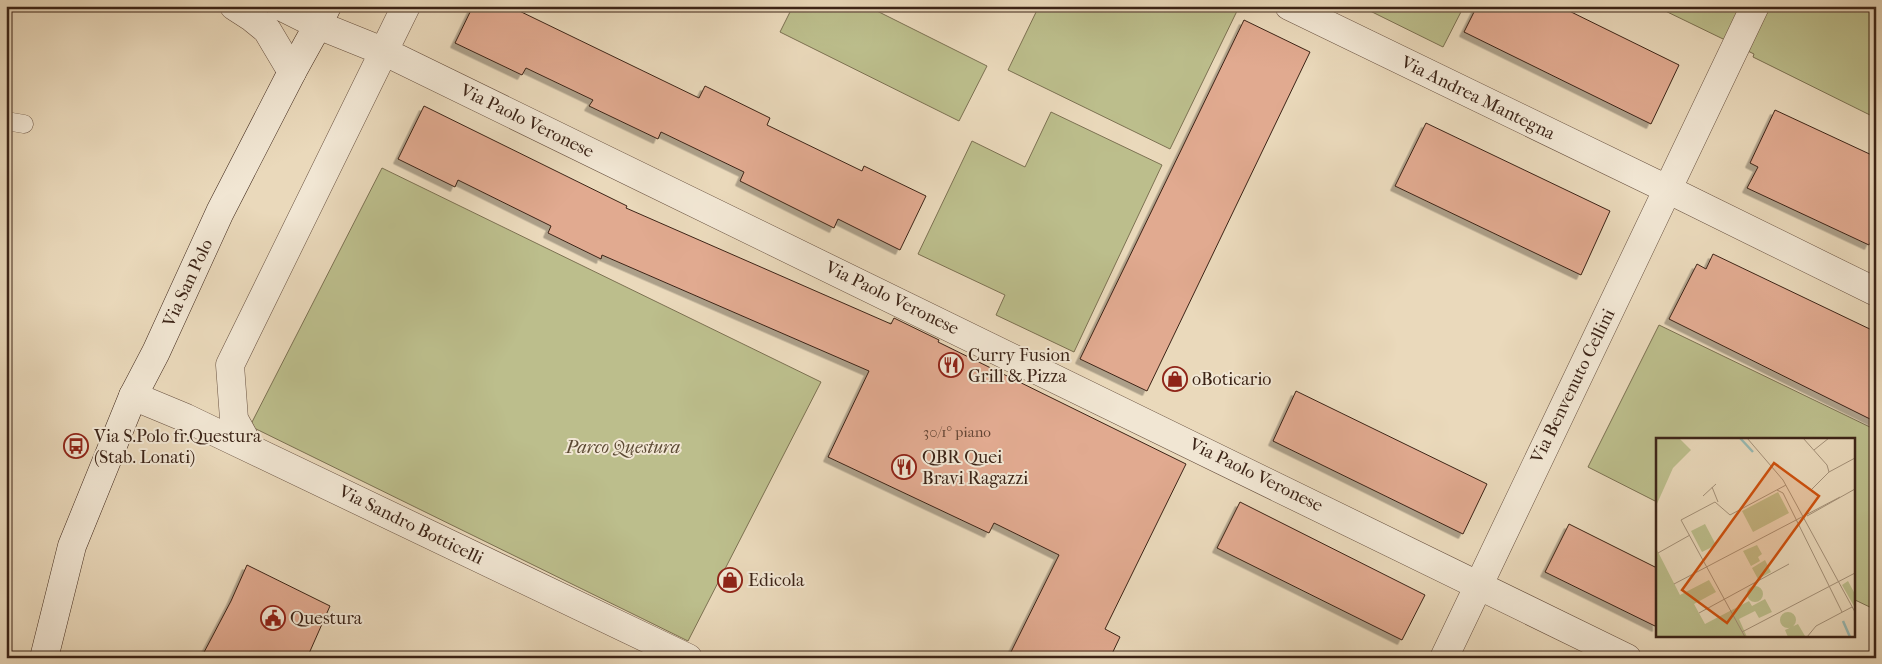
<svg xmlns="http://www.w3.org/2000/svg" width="1882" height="664" viewBox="0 0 1882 664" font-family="'IM FELL French Canon',serif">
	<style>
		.green { fill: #bcbe8c; stroke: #7c7152 }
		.building { fill: #e1aa90; stroke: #3c2417; filter: url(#shadow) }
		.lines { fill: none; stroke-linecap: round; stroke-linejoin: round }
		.service-casing { stroke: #685140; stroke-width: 19 }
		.minor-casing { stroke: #685140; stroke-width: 29 }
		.tertiary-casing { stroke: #685140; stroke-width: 29 }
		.secondary-casing { stroke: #3c2417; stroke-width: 29 }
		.service { stroke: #f1e6d3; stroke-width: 18 }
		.minor { stroke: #f1e6d3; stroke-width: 28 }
		.tertiary { stroke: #f1e6d3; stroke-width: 28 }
		.secondary { stroke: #f1e6d3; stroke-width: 28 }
		.labels { text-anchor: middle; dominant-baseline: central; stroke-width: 4; stroke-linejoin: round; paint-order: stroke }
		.number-label { font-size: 15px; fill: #654635 }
		.street-label { font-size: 18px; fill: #3c2417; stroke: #f1e6d3 }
		.poi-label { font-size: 18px; fill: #3c2417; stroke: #f1e6d3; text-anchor: start }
		.park-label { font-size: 18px; font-style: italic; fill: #5c4a34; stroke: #f1e6d3 }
		.inset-river { fill: none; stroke: #98bab4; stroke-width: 2.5 }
		.inset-road { fill: none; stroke: #a49179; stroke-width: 1 }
		.view { fill: #ce510e; fill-opacity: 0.15; stroke: #ce510e; stroke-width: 2.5 }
		.inset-edge { fill: none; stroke: #3c2417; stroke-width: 2.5 }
	</style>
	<defs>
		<filter id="shadow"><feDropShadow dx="-4.5" dy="4.5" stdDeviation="0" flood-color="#0004"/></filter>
	</defs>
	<rect width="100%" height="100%" fill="#ead9bb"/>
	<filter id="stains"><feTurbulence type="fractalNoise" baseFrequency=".004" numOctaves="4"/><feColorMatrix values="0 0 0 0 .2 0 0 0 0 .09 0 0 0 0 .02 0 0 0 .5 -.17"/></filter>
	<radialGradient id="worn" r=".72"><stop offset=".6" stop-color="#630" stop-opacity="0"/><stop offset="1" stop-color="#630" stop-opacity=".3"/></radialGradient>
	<!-- green -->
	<path class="green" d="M793,6H867L987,66L959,121L780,32Z
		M1039,6H1226L1237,11L1170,149L1008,70Z
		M1360,6H1464L1443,47Z
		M1655,6H1876V118L1753,57L1754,54Z
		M1051,112L1162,165L1074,352L996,315L1005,295L918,254L972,141L1025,167Z
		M382,168L821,382L688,641L250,426Z
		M1659,325L1876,430V610L1853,599V439H1657V502L1588,467Z"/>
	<!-- building -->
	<path class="building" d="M473,6H509L699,98L705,86L770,118L767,125L862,171L864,166L926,196L900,250L838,219L834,228L740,181L744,172L661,132L658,139L589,106L593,100L526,68L522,75L455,43Z
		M1477,6H1559L1679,65L1651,124L1464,32Z
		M1244,20L1310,52L1147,391L1080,359Z
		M424,106L627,206L626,208L891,324L894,318L939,340L938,342L1186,464L1105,629L1120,637L1110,658H1008L1059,555L994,523L989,533L828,457L869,371L602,255L601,259L548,233L551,226L458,180L455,187L398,159Z
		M1775,110L1876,157V231L1869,245L1747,188L1758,167L1750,163Z
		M1426,123L1610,211L1581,275L1395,186Z
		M1713,254L1876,332V422L1669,319L1697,264L1706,269Z
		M1296,391L1487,484L1463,534L1273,441Z
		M1240,502L1425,595L1402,640L1217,548Z
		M1569,524L1657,568V627L1545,572Z
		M247,565L330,606L307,658H201L231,601Z"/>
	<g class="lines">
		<defs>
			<path id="service" d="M6,121L24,124"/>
			<path id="minor" d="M1289,6L1667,189L1876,292
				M318,25L385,52L1627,658
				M133,396L186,418L688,658
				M250,448L234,419L230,365L406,6
				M1444,658L1755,6"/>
			<path id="tertiary" d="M234,6L251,17L267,30L292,72
				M280,6L318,25"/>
			<path id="secondary" d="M44,658L72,546L133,396L156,352L220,212L292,72L318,25L327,6"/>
		</defs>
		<!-- service casing -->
		<use href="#service" class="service-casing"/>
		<!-- minor casing -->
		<use href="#minor" class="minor-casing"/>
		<!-- tertiary casing -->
		<use href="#tertiary" class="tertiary-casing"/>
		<!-- secondary casing -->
		<use href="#secondary" class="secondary-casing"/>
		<!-- service -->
		<use href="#service" class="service"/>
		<!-- minor -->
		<use href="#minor" class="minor"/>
		<!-- tertiary -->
		<use href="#tertiary" class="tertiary"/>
		<!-- secondary -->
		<use href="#secondary" class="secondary"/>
	</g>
	<!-- icons -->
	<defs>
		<symbol id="restaurant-ring" viewBox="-11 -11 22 22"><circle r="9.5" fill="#f1e6d3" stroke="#8f2418" stroke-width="1.5"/><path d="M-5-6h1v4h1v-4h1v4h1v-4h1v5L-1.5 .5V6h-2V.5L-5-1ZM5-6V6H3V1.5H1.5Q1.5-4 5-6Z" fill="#8f2418"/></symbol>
		<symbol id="shop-ring" viewBox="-11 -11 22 22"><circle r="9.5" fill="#f1e6d3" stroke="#8f2418" stroke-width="1.5"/><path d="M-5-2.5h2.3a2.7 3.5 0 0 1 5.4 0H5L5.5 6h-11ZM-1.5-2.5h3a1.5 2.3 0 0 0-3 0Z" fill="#8f2418"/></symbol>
		<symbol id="bus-ring" viewBox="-11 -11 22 22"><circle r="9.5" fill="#f1e6d3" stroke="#8f2418" stroke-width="1.5"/><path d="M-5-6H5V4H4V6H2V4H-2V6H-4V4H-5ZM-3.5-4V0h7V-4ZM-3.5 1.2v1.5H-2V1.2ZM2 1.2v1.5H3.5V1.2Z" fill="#8f2418"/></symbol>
		<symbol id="civic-ring" viewBox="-11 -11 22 22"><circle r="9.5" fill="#f1e6d3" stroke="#8f2418" stroke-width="1.5"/><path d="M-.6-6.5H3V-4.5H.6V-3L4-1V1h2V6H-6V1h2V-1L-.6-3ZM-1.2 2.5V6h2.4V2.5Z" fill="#8f2418"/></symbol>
	</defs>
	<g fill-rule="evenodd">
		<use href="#restaurant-ring" x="937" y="351" width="28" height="28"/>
		<use href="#shop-ring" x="1161" y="365" width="28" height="28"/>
		<use href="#bus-ring" x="62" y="432" width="28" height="28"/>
		<use href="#restaurant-ring" x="890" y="453" width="28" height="28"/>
		<use href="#shop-ring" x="716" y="566" width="28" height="28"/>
		<use href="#civic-ring" x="259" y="604" width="28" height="28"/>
	</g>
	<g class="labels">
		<!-- number labels -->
		<g class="number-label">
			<text x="957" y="432">30/1° piano</text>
		</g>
		<!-- street labels -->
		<g class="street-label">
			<text transform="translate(1478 98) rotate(26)">Via Andrea Mantegna</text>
			<text transform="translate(527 121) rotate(26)">Via Paolo Veronese</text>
			<text transform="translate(188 283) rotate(-65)">Via San Polo</text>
			<text transform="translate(892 298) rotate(26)">Via Paolo Veronese</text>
			<text transform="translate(1573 386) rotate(-64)">Via Benvenuto Cellini</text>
			<text transform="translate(1256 475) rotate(26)">Via Paolo Veronese</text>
			<text transform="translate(411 525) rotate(26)">Via Sandro Botticelli</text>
		</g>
		<!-- poi labels -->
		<g class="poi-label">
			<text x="968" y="355">Curry Fusion<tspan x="968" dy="21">Grill &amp; Pizza</tspan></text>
			<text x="1192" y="379">oBoticario</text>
			<text x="94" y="436">Via S.Polo fr.Questura<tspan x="94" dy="21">(Stab. Lonati)</tspan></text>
			<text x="922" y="457">QBR Quei<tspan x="922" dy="21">Bravi Ragazzi</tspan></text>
			<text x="748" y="580">Edicola</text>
			<text x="290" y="618">Questura</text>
		</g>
		<!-- park labels -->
		<g class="park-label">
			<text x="623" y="447">Parco Questura</text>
		</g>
	</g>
	<!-- overview -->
	<g transform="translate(1656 438)">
		<rect width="199" height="199" fill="#ead9bb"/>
		<path d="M0,0H23L35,12L17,30L0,68ZM122,54L133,75L97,94L86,73ZM49,86L60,107L46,114L35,93ZM101,107L106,116L102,119L104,123L95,128L87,113ZM0,110L24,157L53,142L60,154L38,166L49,186L93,163L96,168L109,161L116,174L103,180L99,173L83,181L91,199H0ZM109,122L115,134L102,141L96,130ZM192,143L199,156V170L186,147ZM91 156a8 8 0 1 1 16 0a8 8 0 1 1-16 0ZM124 182a8 8 0 1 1 16 0a8 8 0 1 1-16 0ZM142,186L149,198L132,199L129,192Z" fill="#bcbe8c"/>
		<path class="inset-river" d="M84,0L97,14M187,183L194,199"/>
		<path class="inset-road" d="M91,0L127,42L199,174M147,0L171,27L173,34M158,12L173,0M56,49L62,64M121,52L127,55L186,174M154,53L173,34L199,20M47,58L60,46M151,78L199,51M2,115L34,97M18,146L184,59M43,175L133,126M86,194L199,135M89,199L25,82L59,64L74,77L130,47M151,199L160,188L196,169"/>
		<path class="view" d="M118,25L163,58L71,185L26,152Z"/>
		<rect width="199" height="199" class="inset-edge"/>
	</g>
	<!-- margin -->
	<rect width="1882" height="664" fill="none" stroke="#ead9bb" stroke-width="25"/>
	<rect x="8" y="8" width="1867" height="649" fill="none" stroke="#3c2417" stroke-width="2.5"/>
	<rect x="12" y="12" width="1857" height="639" fill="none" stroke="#3c2417"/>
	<rect width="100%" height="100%" filter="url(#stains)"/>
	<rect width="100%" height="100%" fill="url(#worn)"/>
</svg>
